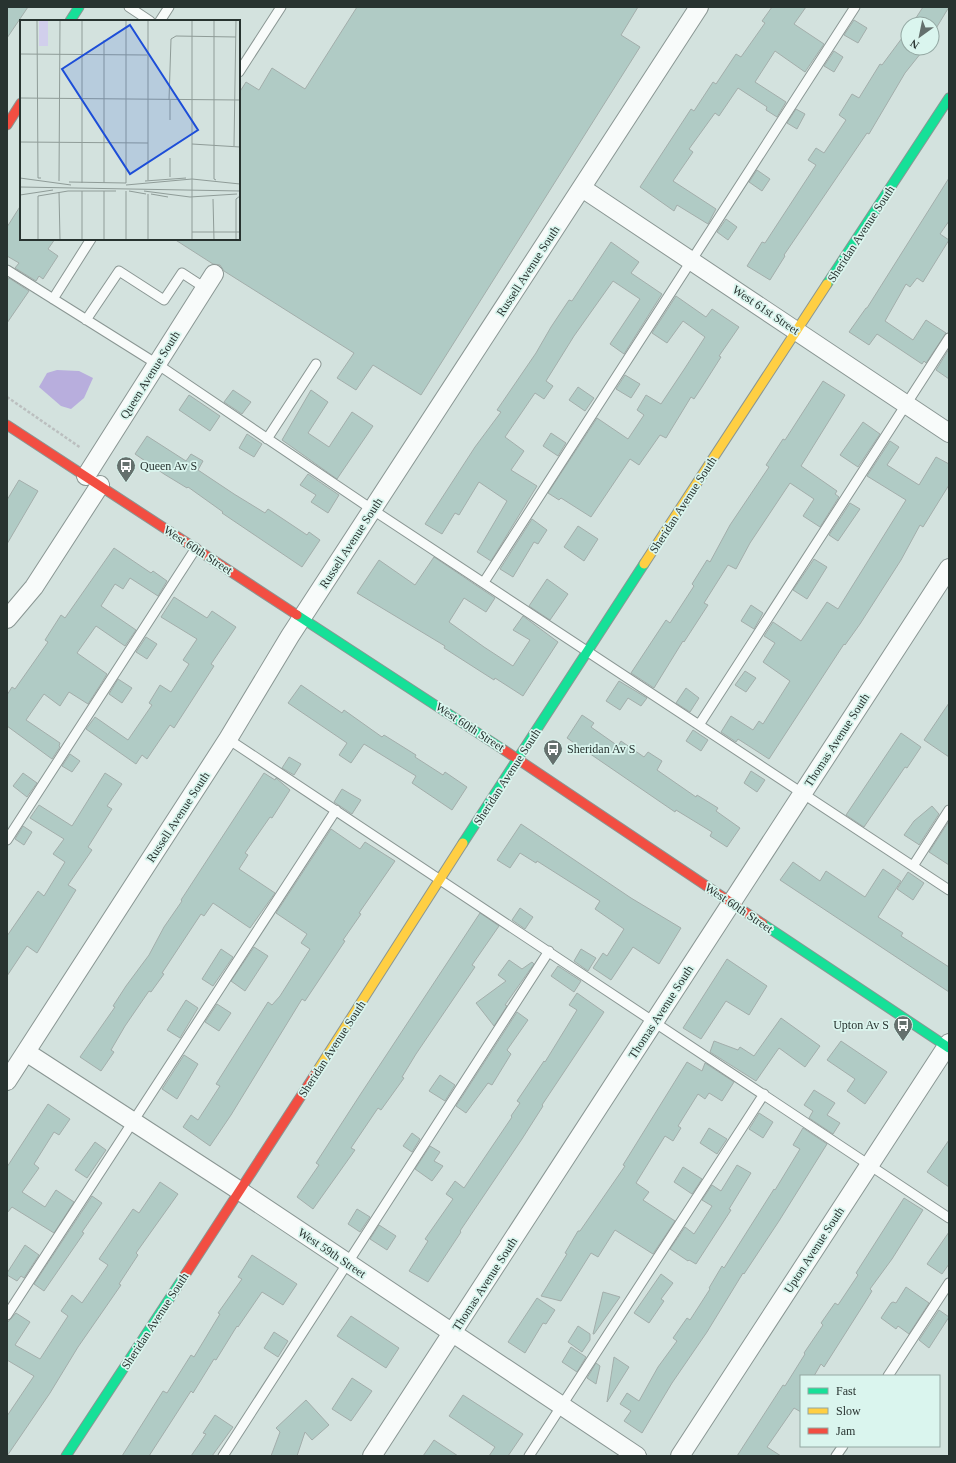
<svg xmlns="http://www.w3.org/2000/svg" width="956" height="1463" viewBox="0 0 956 1463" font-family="Georgia,serif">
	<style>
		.water { fill: #b8aedd }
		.building { fill: #b0cbc5; stroke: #a3aeab }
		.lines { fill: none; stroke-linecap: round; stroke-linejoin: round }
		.lane-casing { stroke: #8a9693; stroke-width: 11 }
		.street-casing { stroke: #8a9693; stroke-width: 20 }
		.fast-casing { stroke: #8a9693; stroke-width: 11 }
		.slow-casing { stroke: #8a9693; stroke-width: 11 }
		.jam-casing { stroke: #8a9693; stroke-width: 11 }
		.path { stroke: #bbbfbf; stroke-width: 2.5; stroke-dasharray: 3 2; stroke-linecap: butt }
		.lane { stroke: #f8fbfa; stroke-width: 9 }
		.street { stroke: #f8fbfa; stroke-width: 18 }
		.fast { stroke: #16e098; stroke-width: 9 }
		.slow { stroke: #ffcf43; stroke-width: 9 }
		.jam { stroke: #f24e42; stroke-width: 9 }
		.labels { text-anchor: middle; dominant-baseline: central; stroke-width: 3.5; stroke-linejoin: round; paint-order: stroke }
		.street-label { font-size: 12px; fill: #283330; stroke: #daf5ee }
		.poi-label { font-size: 12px; fill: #283330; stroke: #daf5ee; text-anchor: start }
		.inset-road { fill: none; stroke: #8f9c98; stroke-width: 1 }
		.view { fill: #1d4ed8; fill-opacity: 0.15; stroke: #1d4ed8; stroke-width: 2 }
		.inset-edge { fill: none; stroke: #283330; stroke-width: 2 }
	</style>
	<rect width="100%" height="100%" fill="#d3e2de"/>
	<!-- water -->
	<path class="water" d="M57,370L79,371L93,378L84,398L71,409L61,406L39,387L47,373Z"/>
	<!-- building -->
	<path class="building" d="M7,7H28L7,38Z
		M357,7H638L621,35L640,47L421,395L373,365L356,390L337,378L354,353L224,271L220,265L213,264L174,239H239V93L246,82L259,90L272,68L305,89Z
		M772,7H806L794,24L824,44L805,72L775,51L755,82L786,102L777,117L766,110L767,107L738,88L719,116L715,113L689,149L693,152L673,181L716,209L708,224L677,205L674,211L640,187L691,109L694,111L713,82L716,84L736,54L741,57L765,23L762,21Z
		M923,7H949L932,35V24H912Z
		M854,20L867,28L858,43L844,35Z
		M908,30V48H925L905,73L869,134L867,133L784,255L785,256L770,280L747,266L762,242L765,243L816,165L808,160L816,148L824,153L846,120L839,115L852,94L859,98L880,64L882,65Z
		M834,51L843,57L834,72L824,66Z
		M796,109L805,114L797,129L787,123Z
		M757,170L770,179L762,191L749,182Z
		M949,178V221L940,234L949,240L923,282L917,278L910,287L906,284L885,321L913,340L926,320L946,333L926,363L924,361L922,364L877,334L869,345L849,332L866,308H867Z
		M21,205V239H55L48,249L58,256L43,279L39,276L36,281L15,268L19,263L7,256V227Z
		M726,219L737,227L728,240L717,232Z
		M611,242L639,262L631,273L662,294L624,354L610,344L640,299L613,281L574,336L546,381L553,386L544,399L535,393L505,437L524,451L511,470L537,486L491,561L477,552L507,501L479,482L459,515L455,513L442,534L425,524L475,447L501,412L497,410L536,353L551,327L569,300L572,301Z
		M9,278L29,291L7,323V281Z
		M676,296L706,317L712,309L739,327L719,356L721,357L702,387L694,399L691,397L666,438L660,435L639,465L630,459L591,517L561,498L559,500L548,493L597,418L628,439L644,415L637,410L646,395L661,404L685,368L705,337L683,321L667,343L652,333Z
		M949,349V379L936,370Z
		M625,375L640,384L631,398L616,389Z
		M823,381L845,395L801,466L837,491L835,494L839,497L820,527L803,516L814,499L790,483L750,543L736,569L728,565L704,603L708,605L684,642L683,641L654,688L631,673L666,620L670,623L694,586L692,584L707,560L710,562L730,525L769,467L766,465L783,439L785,440Z
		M578,387L594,398L585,411L569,400Z
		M233,390L251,402L242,414L224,402Z
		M311,390L328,402L308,433L329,447L352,412L373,426L337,479L282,440Z
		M189,395L220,416L210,431L179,410Z
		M863,422L880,434L858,467L840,455Z
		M551,433L566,443L558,456L543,446Z
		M247,434L262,444L254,457L239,448Z
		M147,436L186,461L191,454L203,461L198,470L234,494L265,513L268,509L307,535L309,532L320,540L302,567L222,513L223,512L188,487L187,488L164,474L135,454Z
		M890,441L899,447L887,465L919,485L936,457L949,464V485L923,527L920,525L901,560L860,624L845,645L844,644L769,759L738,739L736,742L721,732L731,716L753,730L759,721L763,724L790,681L763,662L775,643L764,636L773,622L801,641L827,602L838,609L906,500L867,476Z
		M308,474L339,495L328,513L311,502L316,495L300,485Z
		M19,480L38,491L7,544V500Z
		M850,503L860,509L838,541L829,535Z
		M532,519L547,530L538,544L534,542L513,577L500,569Z
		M578,526L598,539L584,561L564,547Z
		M114,548L151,573L153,571L167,581L158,596L130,578L123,589L115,584L101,606L136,630L125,646L96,626L77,653L107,674L99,687L88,704L69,692L60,706L44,694L26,720L60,743L59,746L60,747L52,759L7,726V695L12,687L15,689L48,642L45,640L61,615L65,618Z
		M434,557L495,598L486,612L464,598L449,622L484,647L513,666L530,640L513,630L523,616L558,642L523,696L495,678L494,680L444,648L445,646L357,593L379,560L415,585Z
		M814,559L827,567L807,599L793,590Z
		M547,579L568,594L550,620L529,606Z
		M174,597L207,618L212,611L236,627L211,664L214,666L174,728L170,725L147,759L142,755L136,764L86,729L95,717L128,740L152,705L149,703L160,685L171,692L189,664L183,660L197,639L161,617Z
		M751,605L763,613L754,629L741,621Z
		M146,637L157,644L147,659L136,652Z
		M745,671L756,678L746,692L735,685Z
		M118,679L132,688L122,703L109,694Z
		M619,681L647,698L641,706L628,698L620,710L606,701Z
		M301,685L342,713L344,710L382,737L384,735L416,755L415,757L443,775L445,772L467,787L452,810L412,783L416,776L364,744L351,763L339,755L347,743L288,703Z
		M686,688L699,698L690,712L676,703Z
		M949,703V757L924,740Z
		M582,715L594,723L591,727L618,746L621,741L644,757L648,752L662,761L657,770L696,797L697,795L718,808L716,811L740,828L727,847L710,836L712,832L676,810L675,812L567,738Z
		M693,730L708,740L701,751L686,741Z
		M901,733L921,747L907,768L905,767L864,827L846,815Z
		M70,754L80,761L72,772L62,766Z
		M289,757L301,764L294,775L282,768Z
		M751,771L765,780L757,792L744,783Z
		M23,773L37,783L27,797L13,786Z
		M105,773L122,784L107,806L112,809L88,847L92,850L68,885L76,890L37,953L27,946L7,976V936L38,891L44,896L65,862L53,854L64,839L30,818L39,805L72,826Z
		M264,773L275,780L276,778L290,790L272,818L270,817L245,853L248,855L239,869L275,893L250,928L213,903L204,916L201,914L162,973L164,974L151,992L149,991L125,1026L111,1050L114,1052L101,1071L80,1057L115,1007L113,1006L126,986L149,955L164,927L182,901L181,900Z
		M342,789L361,800L352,814L334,802Z
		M932,806L939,814L919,845L918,844L904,835L914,821Z
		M949,821V865L929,852Z
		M521,824L631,898L681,928L659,964L633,947L611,980L593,968L603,953L607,956L624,929L595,909L600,901L537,861L536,863L520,853L510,868L497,860Z
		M23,826L32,832L24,845L15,839Z
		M331,829L360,849L365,842L395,861L359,913L361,914L343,940L345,941L305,1001L302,999L231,1115L210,1146L183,1127L191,1115L198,1120L220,1086L216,1084L268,1002L272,1005L280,996L310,949L301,943L307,934L276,913Z
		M793,862L820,881L826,871L865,897L883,869L901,881L878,917L903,933L901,936L949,967V992L780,880Z
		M908,872L924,883L913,900L897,889Z
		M520,908L533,917L525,929L512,920Z
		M480,913L499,926L472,965L475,967L416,1054L402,1077L404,1078L381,1110L378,1108L351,1148L355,1150L313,1209L297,1197L319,1165L316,1163L360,1095Z
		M254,947L268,956L245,991L231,981Z
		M221,949L233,957L213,986L202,979Z
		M581,949L596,958L588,971L574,961Z
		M727,959L767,986L749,1015L726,1001L701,1039L683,1028Z
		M509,960L522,969L532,962L534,964L505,1005L507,1006L494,1026L476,1003L506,981L498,975Z
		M558,966L581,981L574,992L551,976Z
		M577,993L604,1012L542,1105L543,1106L522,1139L460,1231L461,1232L428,1282L409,1271L428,1241L425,1239L453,1199L446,1194L455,1181L464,1188L512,1117L511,1116L520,1103L517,1101L544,1061L545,1062L577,1010L569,1005Z
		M186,1000L198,1008L180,1038L167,1030Z
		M217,1004L231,1013L219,1031L205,1022Z
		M517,1012L528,1020L507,1050L511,1054L492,1085L488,1083L466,1113L456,1106Z
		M781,1018L820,1046L805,1067L779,1048L756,1081L710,1052L714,1041L738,1050L740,1047L754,1056Z
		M841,1041L887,1072L865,1104L847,1091L855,1079L827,1060Z
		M184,1055L198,1064L177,1099L162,1089Z
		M687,1062L702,1071L705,1063L734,1082L722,1101L709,1093L705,1099L698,1094L678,1126L681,1128L673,1141L665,1136L636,1183L649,1192L643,1200L675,1221L653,1254L615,1230L598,1257L591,1253L561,1301L541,1296L567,1254L565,1253L578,1231H580L625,1166L623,1165Z
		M440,1075L455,1085L445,1101L429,1091Z
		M814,1090L835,1103L827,1115L840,1123L833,1134L809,1118L813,1111L804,1105Z
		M48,1104L70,1119L59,1135L54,1132L34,1164L39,1168L22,1192L45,1207L56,1190L74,1202L54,1233L12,1207L7,1213V1167Z
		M759,1113L773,1122L763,1138L749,1129Z
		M709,1128L727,1139L717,1154L700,1143Z
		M803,1128L827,1144L779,1221L744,1274L743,1273L707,1332L672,1383L642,1433L624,1421L631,1411L620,1404L627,1393L639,1401L658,1367L677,1341L673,1338L687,1318L690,1320L710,1289L709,1288L722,1266L724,1268L774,1189L775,1190L800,1149L793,1145Z
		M412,1133L420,1139L412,1152L403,1146Z
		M949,1140V1187L927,1172Z
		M95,1142L106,1150L87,1178L75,1170Z
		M430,1146L440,1152L434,1161L443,1166L432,1181L415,1169Z
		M737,1165L751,1173L729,1209L731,1210L696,1264L689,1260L688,1261L670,1249L685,1227L694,1234L712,1206L702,1200L712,1185L721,1191Z
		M683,1167L702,1179L692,1194L674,1182Z
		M160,1182L178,1194L136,1253L138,1255L119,1284L121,1285L78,1347L50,1393L7,1456V1416L34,1376L7,1360V1323L16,1313L30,1322L15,1345L40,1359L68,1316L61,1311L72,1295L82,1303L108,1265L99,1259L133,1209L139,1213Z
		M92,1196L102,1203L82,1232L84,1233L44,1291L34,1284Z
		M904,1198L923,1210L892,1259L870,1289L872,1291L864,1304L824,1367L821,1364L814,1376H801V1412L794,1408L767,1447L781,1456H737L783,1385L785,1386L805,1354L804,1353L823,1325L821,1323L835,1303L838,1305L858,1275L856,1273Z
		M357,1209L370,1217L360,1232L348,1224Z
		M379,1225L396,1236L387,1250L370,1239Z
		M949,1232V1264L942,1274L927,1264Z
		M25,1245L39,1255L24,1278L21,1276L17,1281L7,1275V1273Z
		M252,1255L297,1284L283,1305L262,1292L238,1327L237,1326L216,1360L214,1359L193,1393L191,1391L149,1456H122L163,1391L167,1393L191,1355L194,1357L220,1314L218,1313L242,1279L238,1277Z
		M661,1274L673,1283L661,1299L664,1301L649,1323L634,1313Z
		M906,1287L929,1303L909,1334L898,1326L896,1329L881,1318L891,1303L893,1302L896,1303Z
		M603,1292L620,1297L594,1334H593Z
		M537,1298L555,1310L546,1324L543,1323L525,1353L508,1342Z
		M939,1310L949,1317L929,1348L919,1340Z
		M351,1316L399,1348L386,1368L337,1336Z
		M578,1326L590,1334V1340L582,1352L568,1342Z
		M274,1332L288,1341L278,1357L264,1348Z
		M571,1347L586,1357L577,1372L562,1362Z
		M614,1357L629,1367L607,1402Z
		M596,1363L600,1366L596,1384L587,1378Z
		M352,1378L372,1391L351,1421L332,1409Z
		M463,1395L523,1434L508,1456H489L495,1447L449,1416Z
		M306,1400L329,1425L312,1440L305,1432L297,1456H271L280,1432L276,1428Z
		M215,1415L233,1427L212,1456H191L206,1434L203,1433Z
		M434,1440L458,1456H423Z"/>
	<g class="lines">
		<defs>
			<path id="lane" d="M129,7L150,21
				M160,21L169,7
				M239,72L281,7
				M7,270L157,364L373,510L949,890
				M53,299L91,239
				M86,320L119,271L164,300L182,273L205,288
				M267,439L316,364
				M484,582L855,7
				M699,725L949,338
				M228,739L949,1218
				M7,840L196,548
				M913,866L949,810
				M7,1315L336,810
				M888,1376L949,1283
				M223,1456L549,951
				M529,1456L764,1094
				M836,1456L843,1446"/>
			<path id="street" d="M582,188L949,433
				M86,476L214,274
				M7,619L34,587L100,485
				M26,1052L240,1191L637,1456
				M7,1081L228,739L290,636L699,7
				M372,1456L949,568
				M680,1456L949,1043"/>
			<path id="fast" d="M70,21L79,7
				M827,284L949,98
				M297,615L504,750
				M463,843L644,564
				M763,924L949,1048
				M66,1456L183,1278"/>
			<path id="slow" d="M644,564L827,284
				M316,1073L463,843"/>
			<path id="jam" d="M7,125L21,103
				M7,425L297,615
				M504,750L763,924
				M183,1278L316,1073"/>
		</defs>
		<!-- lane casing -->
		<use href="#lane" class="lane-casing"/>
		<!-- street casing -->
		<use href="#street" class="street-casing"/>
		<!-- fast casing -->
		<use href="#fast" class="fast-casing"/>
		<!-- slow casing -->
		<use href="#slow" class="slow-casing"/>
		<!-- jam casing -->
		<use href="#jam" class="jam-casing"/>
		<!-- path -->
		<path class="path" d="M7,397L81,448"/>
		<!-- lane -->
		<use href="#lane" class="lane"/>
		<!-- street -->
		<use href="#street" class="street"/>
		<!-- fast -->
		<use href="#fast" class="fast"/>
		<!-- slow -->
		<use href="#slow" class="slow"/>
		<!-- jam -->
		<use href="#jam" class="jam"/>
	</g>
	<!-- icons -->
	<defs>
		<symbol id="bus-pin" viewBox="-11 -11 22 30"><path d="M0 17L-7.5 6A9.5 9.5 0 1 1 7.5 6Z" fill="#64706d" stroke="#daf5ee"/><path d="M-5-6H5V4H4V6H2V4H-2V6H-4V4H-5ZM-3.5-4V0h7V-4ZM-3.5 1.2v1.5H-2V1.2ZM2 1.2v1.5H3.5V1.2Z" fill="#fff"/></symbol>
	</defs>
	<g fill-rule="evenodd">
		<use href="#bus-pin" x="115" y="455" width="22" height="30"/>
		<use href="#bus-pin" x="542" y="738" width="22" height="30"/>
		<use href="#bus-pin" x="892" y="1014" width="22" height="30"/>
	</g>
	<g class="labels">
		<!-- street labels -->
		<g class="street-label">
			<text transform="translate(861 234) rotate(-57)">Sheridan Avenue South</text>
			<text transform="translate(528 271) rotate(-57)">Russell Avenue South</text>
			<text transform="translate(766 310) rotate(34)">West 61st Street</text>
			<text transform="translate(150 375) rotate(-58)">Queen Avenue South</text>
			<text transform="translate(683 505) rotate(-57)">Sheridan Avenue South</text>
			<text transform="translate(351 543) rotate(-57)">Russell Avenue South</text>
			<text transform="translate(198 550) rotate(33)">West 60th Street</text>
			<text transform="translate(470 727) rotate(33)">West 60th Street</text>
			<text transform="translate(837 740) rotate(-57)">Thomas Avenue South</text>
			<text transform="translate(507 777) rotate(-57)">Sheridan Avenue South</text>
			<text transform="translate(178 817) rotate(-57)">Russell Avenue South</text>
			<text transform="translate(739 908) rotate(34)">West 60th Street</text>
			<text transform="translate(661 1012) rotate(-57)">Thomas Avenue South</text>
			<text transform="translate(332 1049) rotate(-57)">Sheridan Avenue South</text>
			<text transform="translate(814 1250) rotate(-57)">Upton Avenue South</text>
			<text transform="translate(332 1253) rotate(34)">West 59th Street</text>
			<text transform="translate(485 1284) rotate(-57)">Thomas Avenue South</text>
			<text transform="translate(155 1321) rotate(-57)">Sheridan Avenue South</text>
		</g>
		<!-- poi labels -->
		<g class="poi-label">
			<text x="140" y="466">Queen Av S</text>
			<text x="567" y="749">Sheridan Av S</text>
			<text x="889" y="1025" text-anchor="end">Upton Av S</text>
		</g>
	</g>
	<!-- overview -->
	<g transform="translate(20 20)">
		<rect width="220" height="220" fill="#d3e2de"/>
		<path d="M19,0H28V26H19Z" fill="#d1cfec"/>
		<path class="inset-road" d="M17,0L18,158H21M62,0V163M128,0V160M172,0V220M194,0V159L196,160M0,34L127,35M0,78L220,80M149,80L151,19L156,16L216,17M150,80V100M0,122L128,123M172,124L220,127M214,126L216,0M150,138V157M0,158L51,165M39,161L40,0M125,161L166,158M49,162L106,163M84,163V20M106,163V0M106,165L172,159L220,164M0,167L220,171M62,171V220M84,171V220M106,171V220M109,171L126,174M124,171L170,177L217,174M39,172L40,220M128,174V220M131,174L148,177M0,175L33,170M193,179L194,220M172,212H220M18,220V176L48,171H96M216,220V179L220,176"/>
		<path class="view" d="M110,5L178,110L110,154L42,49Z"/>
		<rect width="220" height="220" class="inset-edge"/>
	</g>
	<!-- border -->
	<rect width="956" height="1463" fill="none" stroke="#283330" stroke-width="16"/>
	<!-- legend -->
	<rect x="800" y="1375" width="140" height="72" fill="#daf5ee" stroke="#93a7a2"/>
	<rect x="808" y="1388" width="20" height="6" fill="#16e098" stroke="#93a7a2"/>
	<text x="836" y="1395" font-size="12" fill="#283330">Fast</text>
	<rect x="808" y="1408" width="20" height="6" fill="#ffcf43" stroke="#93a7a2"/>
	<text x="836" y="1415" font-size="12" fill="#283330">Slow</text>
	<rect x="808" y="1428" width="20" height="6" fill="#f24e42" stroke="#93a7a2"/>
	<text x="836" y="1435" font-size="12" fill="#283330">Jam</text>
	<!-- north arrow -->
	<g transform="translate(920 36) rotate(213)"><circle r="19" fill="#daf5ee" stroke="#93a7a2"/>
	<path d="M0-3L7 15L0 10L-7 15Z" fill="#64706d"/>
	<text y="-6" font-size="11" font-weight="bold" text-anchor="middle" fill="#283330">N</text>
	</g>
</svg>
